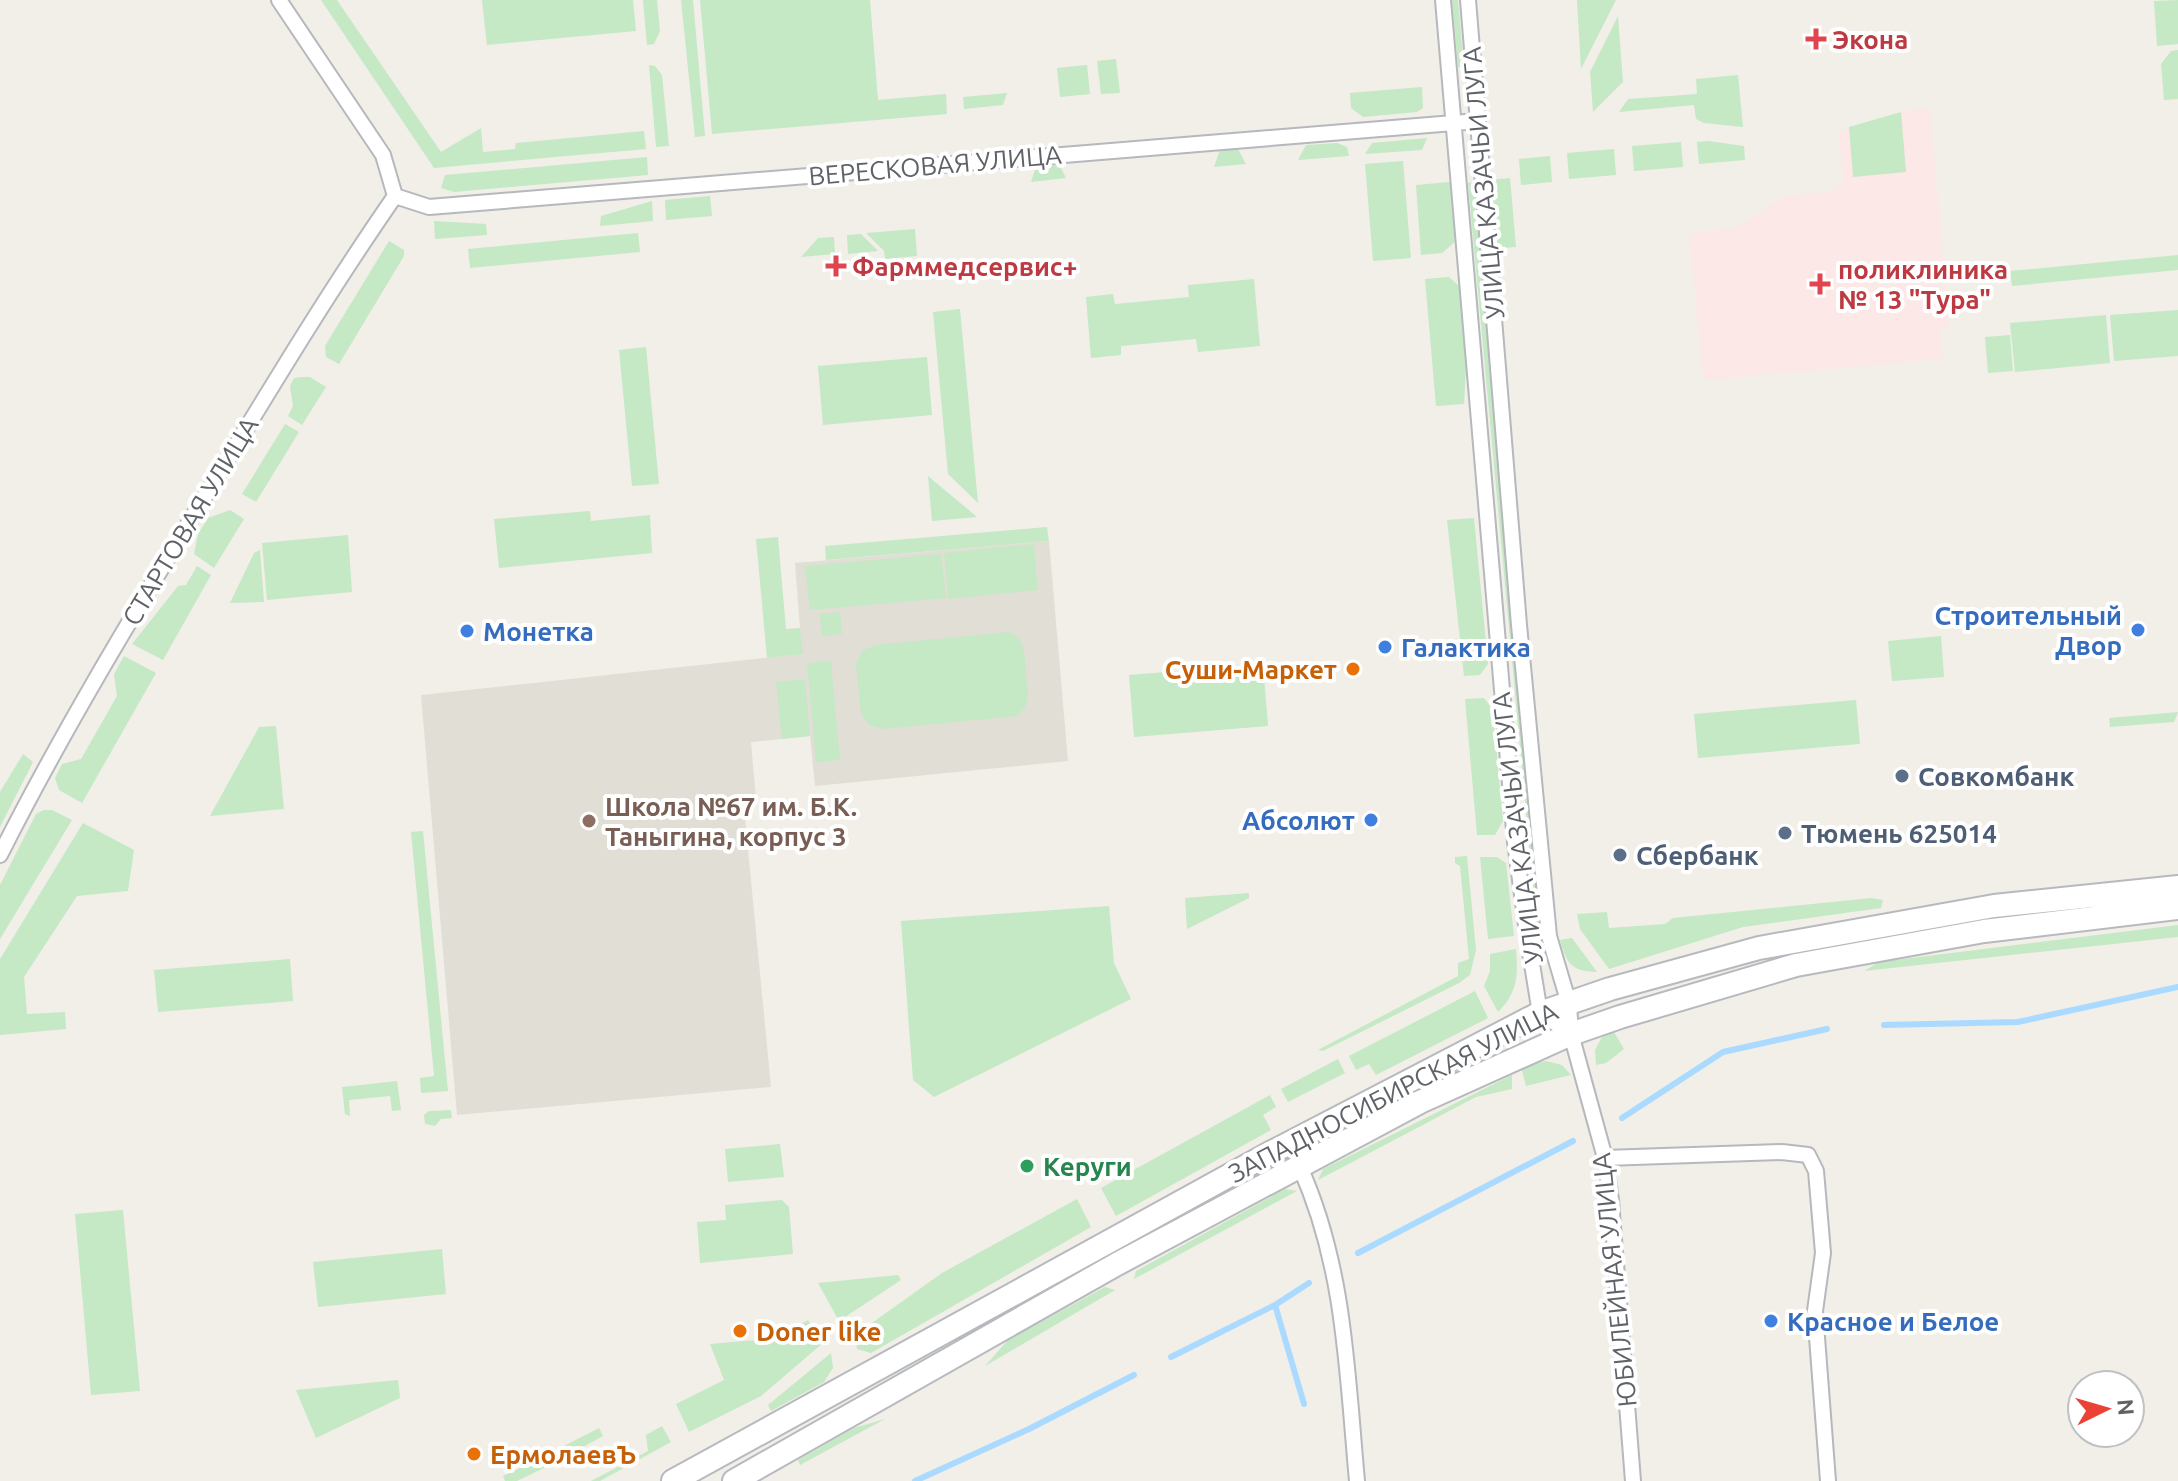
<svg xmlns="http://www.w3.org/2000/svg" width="2178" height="1481" viewBox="0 0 2178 1481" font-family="Ubuntu,sans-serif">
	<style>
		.education { fill: #e1ded6 }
		.medical { fill: #fce8e6 }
		.green { fill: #c5e8c5 }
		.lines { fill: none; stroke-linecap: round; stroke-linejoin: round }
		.stream { stroke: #aadaff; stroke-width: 6 }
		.minor-casing { stroke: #b5b8bc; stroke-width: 18 }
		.secondary-casing { stroke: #b6babf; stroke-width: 26 }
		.minor { stroke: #fff; stroke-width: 14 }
		.secondary { stroke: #fff; stroke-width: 22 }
		.health-dot { fill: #e0444e; stroke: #fff; stroke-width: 3 }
		.shop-dot { fill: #3f7fe0; stroke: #fff; stroke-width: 3 }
		.food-dot { fill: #e8710a; stroke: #fff; stroke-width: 3 }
		.service-dot { fill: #5c6f8a; stroke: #fff; stroke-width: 3 }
		.education-dot { fill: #8d6e63; stroke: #fff; stroke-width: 3 }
		.leisure-dot { fill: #2e9e5b; stroke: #fff; stroke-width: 3 }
		.labels { text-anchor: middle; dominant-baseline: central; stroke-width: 8; stroke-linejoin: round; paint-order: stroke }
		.health-label { font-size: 26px; font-weight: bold; fill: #be3a42; stroke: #fff; text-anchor: start }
		.street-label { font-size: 26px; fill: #5f6368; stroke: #fff }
		.shop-label { font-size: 26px; font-weight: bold; fill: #366cbe; stroke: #fff; text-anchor: start }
		.food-label { font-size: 26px; font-weight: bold; fill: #c56008; stroke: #fff; text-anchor: start }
		.service-label { font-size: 26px; font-weight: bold; fill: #4e5e75; stroke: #fff; text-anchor: start }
		.education-label { font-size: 26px; font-weight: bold; fill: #785e54; stroke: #fff; text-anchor: start }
		.leisure-label { font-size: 26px; font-weight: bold; fill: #27864d; stroke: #fff; text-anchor: start }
	</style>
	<rect width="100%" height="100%" fill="#f1efe8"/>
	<!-- education -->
	<path class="education" d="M1049,541L1068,761L815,786L810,736L751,742L756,799L744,808L771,1087L457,1115L421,695L802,654L795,563Z"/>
	<!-- medical -->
	<path class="medical" d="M1930,108L1949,328L1940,329L1942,359L1703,380L1689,234L1737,228L1784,196L1832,192L1843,182L1839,132L1908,110Z"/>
	<!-- green -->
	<path class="green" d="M321,0H337L441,152L481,128L483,152L515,149L516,143L644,131L646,149L434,168Z
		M482,0H633L636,31L487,45Z
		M643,0H657L660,31L654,44L647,45Z
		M681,0H693L705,136L695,137Z
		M700,0H870L878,100L946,94L947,114L712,134Z
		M1452,0H1458L1464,67H1458Z
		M1577,0H1616L1581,69Z
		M2178,0V44L2157,46L2154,1Z
		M1618,16L1623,82L1593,112L1590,72Z
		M2178,50V99L2164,100L2161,64L2171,51Z
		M1116,59L1120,93L1101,94L1097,61Z
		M649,65L655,66L662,75L669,146L656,147Z
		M1087,65L1090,94L1060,97L1057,68Z
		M1738,75L1743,127L1704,123L1696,119L1694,105L1619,112L1628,99L1697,94L1696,79Z
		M1422,87L1423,108L1417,112L1363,117L1351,108L1350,93Z
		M1007,93L1003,105L964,109L963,97Z
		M1901,112L1906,172L1853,177L1849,127Z
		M1427,138L1422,150L1365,154L1372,143Z
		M1708,141L1744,146L1745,160L1699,164L1697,142Z
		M1681,142L1683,167L1634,171L1632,146Z
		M1337,143L1347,147L1349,156L1298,160L1306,145Z
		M1238,149L1246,164L1214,167L1220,150Z
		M1614,149L1616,175L1569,179L1567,153Z
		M1550,156L1552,182L1521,185L1519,159Z
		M647,157L648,175L454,192L441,188L445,175Z
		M1403,161L1411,258L1373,261L1365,164Z
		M1059,164L1066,178L1031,182L1036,166Z
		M1510,178L1516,247L1503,248L1492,238L1487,180Z
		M1450,182L1456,241L1442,253L1421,255L1416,185Z
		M1474,182L1543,931L1537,932L1468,183Z
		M710,196L712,216L666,220L665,200Z
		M652,201L653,221L600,226L601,216Z
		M434,221L486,224L487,235L435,239Z
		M915,229L917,256L885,259L884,251L866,233Z
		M638,233L640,252L470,268L468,249Z
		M861,234L878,251L848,254L847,235Z
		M834,237L835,254L801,257L818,238Z
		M389,241L404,250V256L339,364L326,357L325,346Z
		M2178,255V270L2012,286L2010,271Z
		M1449,277L1460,287L1467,350L1464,404L1436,406L1425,279Z
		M1254,279L1260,346L1198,352L1196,339L1121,346V355L1091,358L1086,297L1113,294L1115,304L1189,297L1188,285Z
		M960,309L978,503L948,474L933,312Z
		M2178,310V356L2114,361L2110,315Z
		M2106,315L2110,363L2015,372L2010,323Z
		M2010,335L2013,371L1988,373L1985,337Z
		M646,347L659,484L632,486L619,350Z
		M927,357L932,415L823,425L818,366Z
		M303,377H310L326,387L302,425L288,416L293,406L290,386L294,378Z
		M285,424L299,432L256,502L242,494Z
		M928,476L977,517L932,521Z
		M230,510L244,519L214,568L194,554L198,534L208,518Z
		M590,511L591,521L650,515L652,553L499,568L494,519Z
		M1474,518L1488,664L1480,675L1464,676L1447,520Z
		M1047,527L1049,541L826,560L825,546Z
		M348,535L352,592L267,600L262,543Z
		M778,537L786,629L800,628L803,654L767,658L756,539Z
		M1034,544L1038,590L948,599L944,553Z
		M260,550L264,602L230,603L254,553Z
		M941,554L946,598L810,610L805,566Z
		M197,566L211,575L163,660L132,644L178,586L186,585Z
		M840,612L842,634L822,636L820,614Z
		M1009,632L1019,638L1024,650L1028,696L1025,707L1017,716L883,729L869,725L861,714L856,664L862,651L875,645Z
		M1941,636L1944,677L1892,681L1888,641Z
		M124,656L156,673L82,803L59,790L55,778L62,764L81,759L117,696L114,674Z
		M831,661L840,760L816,762L807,663Z
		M1263,664L1268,726L1134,737L1129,675Z
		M805,679L810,736L782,739L776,682Z
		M1484,698L1493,710L1503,821L1495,835H1477L1465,699Z
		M1856,700L1860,744L1698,758L1694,714Z
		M2178,712L2174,722L2110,727L2109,718Z
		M276,726L284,809L210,816L259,727Z
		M23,754L33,762L0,827V792Z
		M44,810H52L72,820L0,939V885L36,814Z
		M83,823L134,850L128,891L77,896L24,977L27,1014L65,1012L66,1029L0,1035V959Z
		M423,831L448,1091L421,1093L420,1078L434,1076L411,832Z
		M1467,856L1476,950L1470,975L1459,983L1323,1051L1318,1050L1458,976V963L1469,959L1460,866L1455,863V857Z
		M1480,857H1497L1506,863L1514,936L1488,939Z
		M1249,893V898L1187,929L1185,898Z
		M1871,898L1883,900L1881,908L1743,927L1609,969L1580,929L1577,914L1607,912L1609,928L1665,924L1673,918Z
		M1109,906L1114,963L1131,999L934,1097L913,1080L901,921Z
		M2178,925V937L1864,971L1879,962Z
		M1572,938L1597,972C1571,971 1567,964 1560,940Z
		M1516,949C1518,976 1518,992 1498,1012L1484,986L1490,971V954Z
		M290,959L293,1001L158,1012L154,970Z
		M1475,991L1488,1018L1376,1075L1369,1064L1356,1070L1349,1056Z
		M1614,1032L1624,1049L1606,1063L1596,1065L1595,1050L1602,1037Z
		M1338,1059L1345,1073L1288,1102L1281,1089Z
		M1546,1061L1562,1065L1571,1075L1526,1086L1522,1070L1531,1064Z
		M1512,1075V1089L1476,1097L1318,1180L1323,1169Z
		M397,1081L401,1110L392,1111L390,1096L349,1100L350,1116L345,1114L342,1087Z
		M1270,1095L1276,1107L1263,1115L1271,1130L1116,1216L1101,1188Z
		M451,1110L452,1118L441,1119L435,1126L425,1124L424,1115L429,1111Z
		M780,1144L784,1177L728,1182L725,1149Z
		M1285,1189L1297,1191L1134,1279L1136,1271Z
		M1077,1199L1091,1227L871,1353L857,1349L855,1335L942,1273Z
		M782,1200L789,1207L793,1254L700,1263L697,1222L726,1220L725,1205Z
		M123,1210L140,1391L91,1395L75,1214Z
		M442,1249L446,1294L318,1307L313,1262Z
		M898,1275L901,1280L839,1321L818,1283Z
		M1105,1287L1115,1290L985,1366L1007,1341Z
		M808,1320L824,1342L761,1396L689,1432L676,1404L724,1380L710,1344L777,1338Z
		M831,1353L833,1368L824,1382L771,1411L768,1405Z
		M398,1380L400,1398L316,1438L296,1390Z
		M885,1419L800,1465L798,1460L854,1428Z
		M662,1426L671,1442L600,1481H591L648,1451L646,1435Z
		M599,1428L603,1436L568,1455L564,1446Z
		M539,1459L544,1468L517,1481H505L503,1476Z"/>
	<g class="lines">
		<!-- stream -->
		<path class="stream" d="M1884,1025L2018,1022L2178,987
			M1622,1118L1723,1052L1827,1029
			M1358,1253L1573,1141
			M1275,1305L1304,1404
			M1171,1357L1275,1305L1309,1283
			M915,1481L1029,1429L1134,1375"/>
		<defs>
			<path id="minor" d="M279,0L383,155L395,196
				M1443,0L1515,842L1528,940L1540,1013L1571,1034
				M1468,0L1519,625L1549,936L1569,1004L1571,1034L1605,1158L1611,1200L1633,1481
				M395,196L429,207L1478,121
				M0,855C62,732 133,615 204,498C266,396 327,294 395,196
				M1605,1158L1782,1152L1808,1155L1816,1171L1823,1253L1815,1311L1828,1481
				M1300,1167C1345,1267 1347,1373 1357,1481"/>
			<path id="secondary" d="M673,1481L1272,1152L1540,1013L1610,989L1759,948L1994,906L2178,887
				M734,1481L1117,1264L1420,1102L1571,1034L1620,1017L1796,965L1984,931L2178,908"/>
		</defs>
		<!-- minor casing -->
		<use href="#minor" class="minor-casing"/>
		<!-- secondary casing -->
		<use href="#secondary" class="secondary-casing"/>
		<!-- minor -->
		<use href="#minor" class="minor"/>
		<!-- secondary -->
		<use href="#secondary" class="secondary"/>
	</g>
	<!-- markers -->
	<g class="health-dot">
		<path d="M1812 27h8v8h8v8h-8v8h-8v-8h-8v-8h8z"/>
		<path d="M832 254h8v8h8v8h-8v8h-8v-8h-8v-8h8z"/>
		<path d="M1816 272h8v8h8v8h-8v8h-8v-8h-8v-8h8z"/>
	</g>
	<g class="shop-dot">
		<circle cx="2138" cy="630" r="8"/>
		<circle cx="467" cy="631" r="8"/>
		<circle cx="1385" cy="647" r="8"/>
		<circle cx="1371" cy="820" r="8"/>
		<circle cx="1771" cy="1321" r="8"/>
	</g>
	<g class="food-dot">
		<circle cx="1353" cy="669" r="8"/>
		<circle cx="740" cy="1331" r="8"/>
		<circle cx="474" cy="1454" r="8"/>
	</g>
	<g class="service-dot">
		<circle cx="1902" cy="776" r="8"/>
		<circle cx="1785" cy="833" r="8"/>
		<circle cx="1620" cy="855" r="8"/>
	</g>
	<circle class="education-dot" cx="589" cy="821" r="8"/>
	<circle class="leisure-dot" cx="1027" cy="1166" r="8"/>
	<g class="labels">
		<!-- health labels -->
		<g class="health-label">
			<text x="1832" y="39">Экона</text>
			<text x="852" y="266">Фарммедсервис+</text>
			<text x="1838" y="269">поликлиника<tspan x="1838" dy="30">№ 13 "Тура"</tspan></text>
		</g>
		<!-- street labels -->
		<g class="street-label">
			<text transform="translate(935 165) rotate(-5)">ВЕРЕСКОВАЯ УЛИЦА</text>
			<text transform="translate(1483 183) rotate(-95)">УЛИЦА КАЗАЧЬИ ЛУГА</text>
			<text transform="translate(190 521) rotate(-59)">СТАРТОВАЯ УЛИЦА</text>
			<text transform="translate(1517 828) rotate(-97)">УЛИЦА КАЗАЧЬИ ЛУГА</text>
			<text transform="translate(1393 1092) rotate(-27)">ЗАПАДНОСИБИРСКАЯ УЛИЦА</text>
			<text transform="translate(1614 1280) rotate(-96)">ЮБИЛЕЙНАЯ УЛИЦА</text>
		</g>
		<!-- shop labels -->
		<g class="shop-label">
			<text x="2122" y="615" text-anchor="end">Строительный<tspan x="2122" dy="30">Двор</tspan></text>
			<text x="483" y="631">Монетка</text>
			<text x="1401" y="647">Галактика</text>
			<text x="1355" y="820" text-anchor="end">Абсолют</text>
			<text x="1787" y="1321">Красное и Белое</text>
		</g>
		<!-- food labels -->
		<g class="food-label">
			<text x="1337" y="669" text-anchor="end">Суши-Маркет</text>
			<text x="756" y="1331">Doner like</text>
			<text x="490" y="1454">ЕрмолаевЪ</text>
		</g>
		<!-- service labels -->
		<g class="service-label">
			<text x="1918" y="776">Совкомбанк</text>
			<text x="1801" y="833">Тюмень 625014</text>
			<text x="1636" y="855">Сбербанк</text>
		</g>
		<!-- education labels -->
		<g class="education-label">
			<text x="605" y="806">Школа №67 им. Б.К.<tspan x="605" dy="30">Таныгина, корпус 3</tspan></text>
		</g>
		<!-- leisure labels -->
		<g class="leisure-label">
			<text x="1043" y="1166">Керуги</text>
		</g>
	</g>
	<!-- north arrow -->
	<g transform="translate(2106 1409) rotate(85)"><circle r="38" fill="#ffffff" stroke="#bfc1c3" stroke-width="2"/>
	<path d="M0-6L14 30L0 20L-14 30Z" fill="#ea4335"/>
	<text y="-12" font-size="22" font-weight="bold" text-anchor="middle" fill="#5f6368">N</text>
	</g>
</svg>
